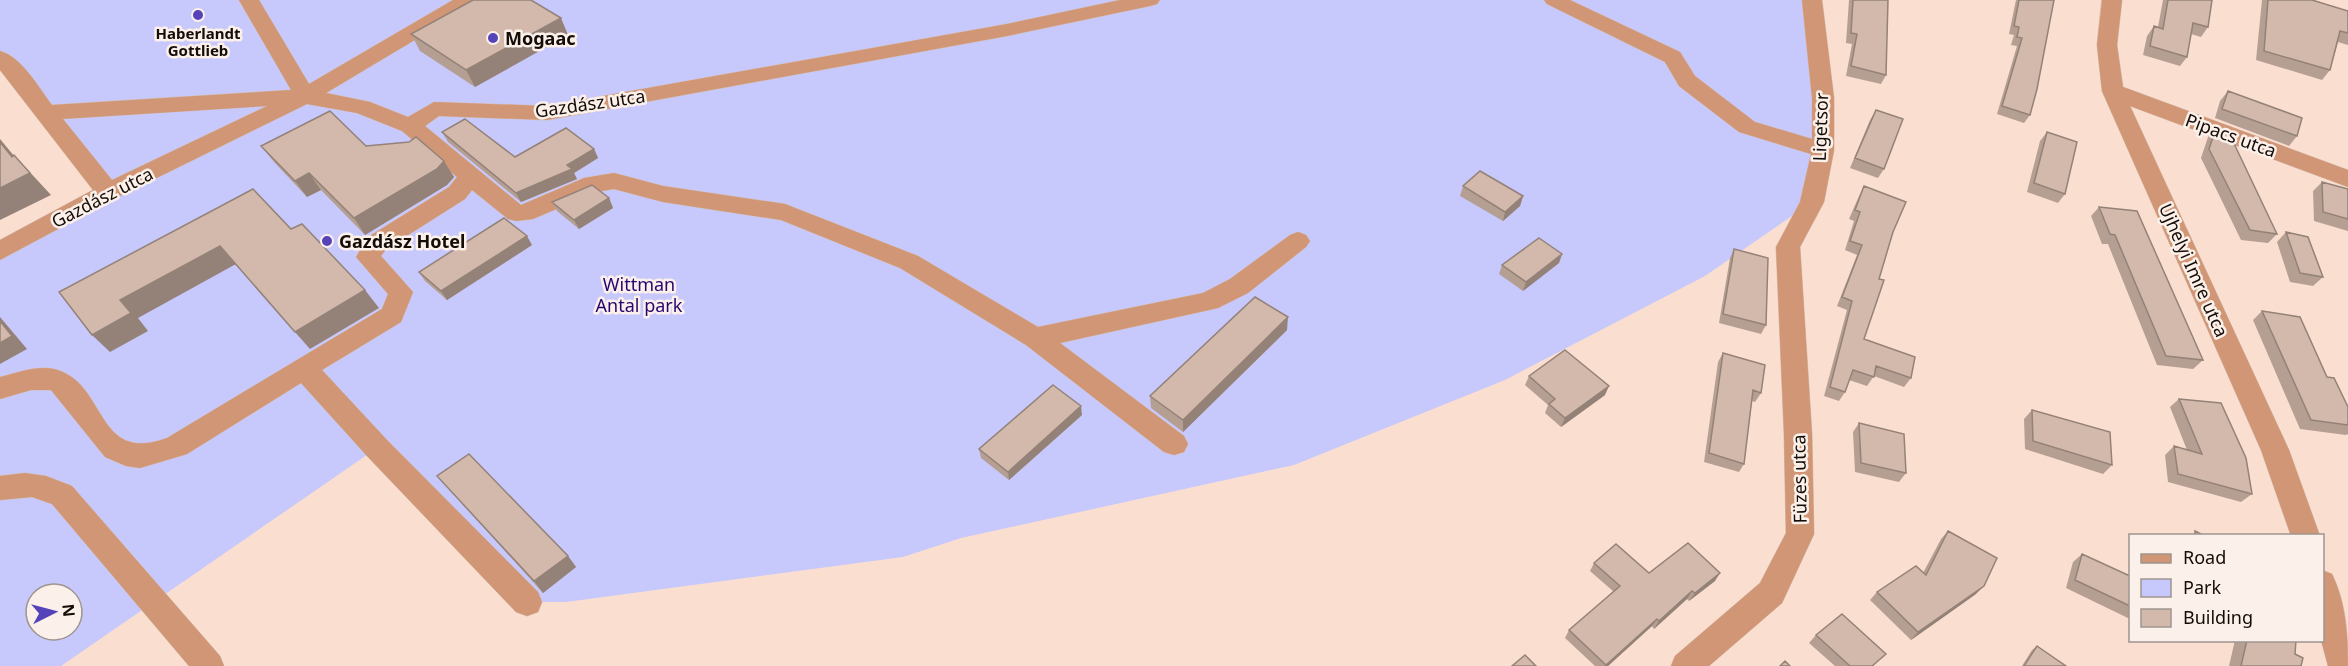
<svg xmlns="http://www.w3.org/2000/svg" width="2348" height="666" viewBox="0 0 2348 666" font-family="'Noto Sans',sans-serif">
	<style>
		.green { fill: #c7c8fc; fill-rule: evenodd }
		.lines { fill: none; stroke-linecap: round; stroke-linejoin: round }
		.minor-casing { stroke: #d5bdb0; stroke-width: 1 }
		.minor { fill: #d09675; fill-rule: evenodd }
		.wall { fill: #b59f93 }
		.shaded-wall { fill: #948278 }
		.building { fill: #d3b9ab; stroke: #948278; stroke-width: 1.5 }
		.poi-dot { fill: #5543ba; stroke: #fbf0ea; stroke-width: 2 }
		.labels { text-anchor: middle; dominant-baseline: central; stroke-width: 5; stroke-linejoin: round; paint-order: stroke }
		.far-poi-label { font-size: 15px; font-weight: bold; fill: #140c07; stroke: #fbf0ea }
		.poi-label { font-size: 18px; font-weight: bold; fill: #140c07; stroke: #fbf0ea; text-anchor: start }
		.street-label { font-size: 18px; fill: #140c07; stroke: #fbf0ea }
		.park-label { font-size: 18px; fill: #280671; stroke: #fbf0ea }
	</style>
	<rect width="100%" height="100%" fill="#fadfd0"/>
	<!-- green -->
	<path class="green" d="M0,0H1812L1820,63L1812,202L1705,276L1505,380L1294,465L961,538L903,557L566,602H527L377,448L61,666H0V251L108,192L0,58ZM36,594H72V630H36Z"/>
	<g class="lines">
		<defs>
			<path id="minor" d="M239,0H259L309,84L453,0H478L475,4L326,93L370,102L408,117L434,102L547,106L1007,24L1120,0H1160L1157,4L1150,6L1007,36L547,120L439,116L425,126L521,205L584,178L614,173L663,186L785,204L918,256L1038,327L1203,293L1230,279L1290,235L1298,232L1306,235L1310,241L1306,247L1248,293L1218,308L1060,343L1184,436L1188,444L1184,452L1174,455L1164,452L1026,345L900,268L781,220L663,202L614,189L596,192L533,219L516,221L508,219L472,190L465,199L386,249L381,256L413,292L401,322L322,370L387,440L538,592L542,602L538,612L527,616L516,612L367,456L301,383L187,454L140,468L126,466L105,457L51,390H31L0,399V377C17,373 36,365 54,369C108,382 94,465 167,438L382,309L388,294L356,257L368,237L449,187L457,177L402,131L357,113L307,104L116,198L0,260V240L93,190L0,70V51C22,57 39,88 52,105L291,90ZM267,106L112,180L63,119Z
				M1544,0H1570L1680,52L1695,76L1755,122L1812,139V98L1802,0H1822L1834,98V150L1824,202L1800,247L1812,434L1814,534L1782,603L1709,666H1671L1675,656L1760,583L1786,533L1784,434L1776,247L1800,202L1811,154L1739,132L1679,86L1665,62L1547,4Z
				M2102,0H2122L2117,45L2123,87L2348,170V187L2130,106L2289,450L2320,536H2291L2261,450L2102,91L2097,45Z
				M25,473L46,476L72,486L220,656L224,666H189L52,504L32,497L0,500V476Z
				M2322,570L2332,574C2346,603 2348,634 2348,666H2328L2321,640Z"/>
		</defs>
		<!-- minor casing -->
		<use href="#minor" class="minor-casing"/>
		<!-- minor -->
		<use href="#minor" class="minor"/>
	</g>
	<!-- wall -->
	<path class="wall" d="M1849,0H1888L1886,75L1881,84L1846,76L1852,44L1846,43Z
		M2016,0H2054L2030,115L2024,123L1997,114L2017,46L2011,45L2014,35L2009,34Z
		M2163,0H2212L2208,27L2201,37L2191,34L2187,57L2180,66L2143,55L2147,36L2154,26L2158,27Z
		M2262,0H2312L2348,11V45L2338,42L2330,70L2322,80L2256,60Z
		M411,34L568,35L475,87L420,51Z
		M2228,91L2297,136L2289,146L2215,118L2220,101Z
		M1876,110L1884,169L1878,178L1850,168L1870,120Z
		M2216,128L2277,234L2268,243L2241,240L2201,158L2208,137Z
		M442,132L515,157L594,149L598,158L574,173L577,179L521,202L448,142Z
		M2047,132L2065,194L2058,203L2027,192L2040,141Z
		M261,146H366L444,161L454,177L447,185L365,235L321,190L307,197L274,162Z
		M2322,182L2348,189V231L2314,221L2313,191Z
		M1463,186L1523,196L1520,206L1503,221L1460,196Z
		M1864,186L1893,232L1879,279L1864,339L1911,378L1904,387L1874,376L1867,386L1849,380L1845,392L1839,401L1824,396L1847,310L1837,306L1857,255L1845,250L1854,221L1849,219L1859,196Z
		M609,198L613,208L579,229L557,211L552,202Z
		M2099,207L2203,360L2193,369L2157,365L2108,244H2102L2091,216Z
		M2286,232L2323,277L2313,286L2290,282L2277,242Z
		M532,245L447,300L425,281L419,272Z
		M1734,249L1766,325L1761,334L1719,323L1730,258Z
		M1562,254L1559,263L1523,291L1499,274L1502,265Z
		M2262,311L2327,377L2348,407V434L2346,435L2300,429L2253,320Z
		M1287,330L1183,432L1151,408L1150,396Z
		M1723,353L1761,393L1755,402L1752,401L1744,464L1739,472L1704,462L1718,362Z
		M1529,376L1605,395L1561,427L1545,413L1548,405L1525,385Z
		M2179,399L2252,494L2241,502L2168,482L2165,455L2174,446L2187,450L2170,407Z
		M2032,410L2112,465L2103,474L2025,449L2024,419Z
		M1082,415L1009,480L981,458L979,449Z
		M1859,423L1906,473L1899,482L1855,472L1853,432Z
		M437,476L568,556L576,567L543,593Z
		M1948,531L1976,594L1911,640L1870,600L1877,592L1923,573L1941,539Z
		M2082,554L2130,576V619L2066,588L2073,562Z
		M1594,563L1649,573L1715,581L1689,601L1687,599L1654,629L1652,626L1608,666H1595L1565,638L1569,630L1614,592L1590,571Z
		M1816,635L1886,654L1873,666H1835L1809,643Z
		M2235,640H2296L2295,654L2301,666H2229Z
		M2037,646L2066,666H2022L2032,650Z"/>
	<!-- shaded-wall -->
	<path class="shaded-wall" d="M561,18L568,35L475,87L466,70Z
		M0,139L29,174L14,155L51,195L0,220Z
		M594,149L598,158L574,173L577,179L521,202L516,193L567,165Z
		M444,161L454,177L447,185L365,235L354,218Z
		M309,173L321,190L307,197L295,181Z
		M1523,196L1520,206L1503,221L1505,212Z
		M609,198L613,208L579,229L574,220Z
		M527,236L532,245L447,300L441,291Z
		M220,246L236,264L138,318L148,331L110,352L92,335L120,300Z
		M1562,254L1559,263L1523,291L1526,282Z
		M365,290L379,308L310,349L295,332Z
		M0,317L27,349L0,364Z
		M1288,317L1287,330L1183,432V420Z
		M1609,386L1605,395L1561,427L1565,418Z
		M1081,406L1082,415L1009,480L1008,472Z
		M568,556L576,567L543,593L534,581Z
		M1720,573L1715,581L1689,601L1695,593Z
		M1984,586L1976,594L1911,640L1918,632Z
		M1692,591L1687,599L1654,629L1659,621Z
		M1657,619L1652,626L1608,666H1605Z"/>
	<!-- building -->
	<path class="building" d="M473,0H531L561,18L466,70L411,34Z
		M1853,0H1888L1886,75L1851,66L1857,34L1851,33Z
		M2019,0H2054L2037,89L2030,115L2002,106L2022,38L2017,37L2019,27L2014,26Z
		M2168,0H2212L2208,27L2193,23L2187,57L2150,46L2154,26L2163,29Z
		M2268,0H2312L2348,11V33L2340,31L2330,70L2264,51Z
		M2228,91L2302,118L2297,136L2222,109Z
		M1876,110L1903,119L1884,169L1855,158Z
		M330,111L366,146L409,142L416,137L444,161L437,169L354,218L309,173L295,181L261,146Z
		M465,119L515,157L566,128L594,149L567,165L572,169L516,193L442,132Z
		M2216,128L2229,133L2277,234L2250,230L2209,149Z
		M2047,132L2077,142L2065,194L2034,183Z
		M0,142L12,157L14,155L30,173L0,188Z
		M1480,171L1523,196L1505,212L1463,186Z
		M2322,182L2348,189V219L2323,212Z
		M592,185L609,198L574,220L552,202Z
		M1864,186L1906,202L1893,232L1879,279L1884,280L1864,339L1915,357L1911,378L1876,366L1874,377L1853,370L1845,392L1830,387L1852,301L1842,297L1862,245L1850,241L1860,212L1855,210Z
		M253,189L291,229L302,224L365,290L295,332L220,246L120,300L131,313L92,335L59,292Z
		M2099,207L2137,211L2203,360L2166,356L2115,235L2110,234Z
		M504,218L527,236L441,291L419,272Z
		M2286,232L2308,237L2323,277L2300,273Z
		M1539,238L1562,254L1526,282L1502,265Z
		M1734,249L1768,258L1766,325L1723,314Z
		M1255,297L1288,317L1183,420L1150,396Z
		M2262,311L2300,317L2327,377L2334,378L2348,407V425L2311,420Z
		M0,321L12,336L0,343Z
		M1565,350L1609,386L1565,418L1549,404L1555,399L1529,376Z
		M1723,353L1765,365L1761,393L1753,390L1744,464L1709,453Z
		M1053,385L1081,406L1008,472L979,449Z
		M2179,399L2221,403L2246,458L2252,494L2178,474L2174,446L2202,454Z
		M2032,410L2110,432L2112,465L2033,441Z
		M1859,423L1904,434L1906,473L1861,463Z
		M469,454L568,556L534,581L437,476Z
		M1948,531L1997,558L1984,586L1918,632L1877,592L1916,566L1926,575Z
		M2195,531L2205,536H2195Z
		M1688,543L1720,573L1695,593L1692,591L1659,621L1657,619L1606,665L1569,630L1620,586L1594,563L1616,544L1649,573Z
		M2082,554L2130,576V606L2075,580Z
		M1842,614L1886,654L1872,666H1850L1816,635Z
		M2247,640H2296L2295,654L2303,658L2301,666H2241Z
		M2037,646L2066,666H2024Z
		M1525,655L1536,666H1512Z
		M1785,661L1790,666H1780Z"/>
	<!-- markers -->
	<g class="poi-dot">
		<circle cx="198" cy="15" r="6"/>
		<circle cx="493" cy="38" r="6"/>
		<circle cx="327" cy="241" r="6"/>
	</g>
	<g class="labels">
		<!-- far-poi labels -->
		<g class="far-poi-label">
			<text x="198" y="33">Haberlandt<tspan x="198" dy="17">Gottlieb</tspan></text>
		</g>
		<!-- poi labels -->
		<g class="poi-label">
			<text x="505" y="38">Mogaac</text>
			<text x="339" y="241">Gazdász Hotel</text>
		</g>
		<!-- street labels -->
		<g class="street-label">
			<text transform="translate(590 103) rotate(-8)">Gazdász utca</text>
			<text transform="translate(1820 127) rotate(-88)">Ligetsor</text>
			<text transform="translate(2231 135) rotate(20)">Pipacs utca</text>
			<text transform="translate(102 197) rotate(-27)">Gazdász utca</text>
			<text transform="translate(2194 270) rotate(66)">Ujhelyi Imre utca</text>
			<text transform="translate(1799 479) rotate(-91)">Füzes utca</text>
		</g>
		<!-- park labels -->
		<g class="park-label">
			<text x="639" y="284">Wittman<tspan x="639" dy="21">Antal park</tspan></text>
		</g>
	</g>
	<!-- legend -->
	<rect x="2129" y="534" width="195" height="108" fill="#fbf0ea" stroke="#9f958f" stroke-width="1.5"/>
	<rect x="2141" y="554" width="30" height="9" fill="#d09675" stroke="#9f958f" stroke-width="1.5"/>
	<text x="2183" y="564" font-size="18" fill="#140c07">Road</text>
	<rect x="2141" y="579" width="30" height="18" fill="#c7c8fc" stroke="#9f958f" stroke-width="1.5"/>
	<text x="2183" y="594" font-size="18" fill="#140c07">Park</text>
	<rect x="2141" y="609" width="30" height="18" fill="#d3b9ab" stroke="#9f958f" stroke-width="1.5"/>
	<text x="2183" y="624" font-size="18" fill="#140c07">Building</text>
	<!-- north arrow -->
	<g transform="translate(54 612) rotate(84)"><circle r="28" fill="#fbf0ea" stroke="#9f958f" stroke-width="1.5"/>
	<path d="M0-4.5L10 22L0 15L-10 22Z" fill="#5543ba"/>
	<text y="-9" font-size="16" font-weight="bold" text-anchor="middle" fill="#140c07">N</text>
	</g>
</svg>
